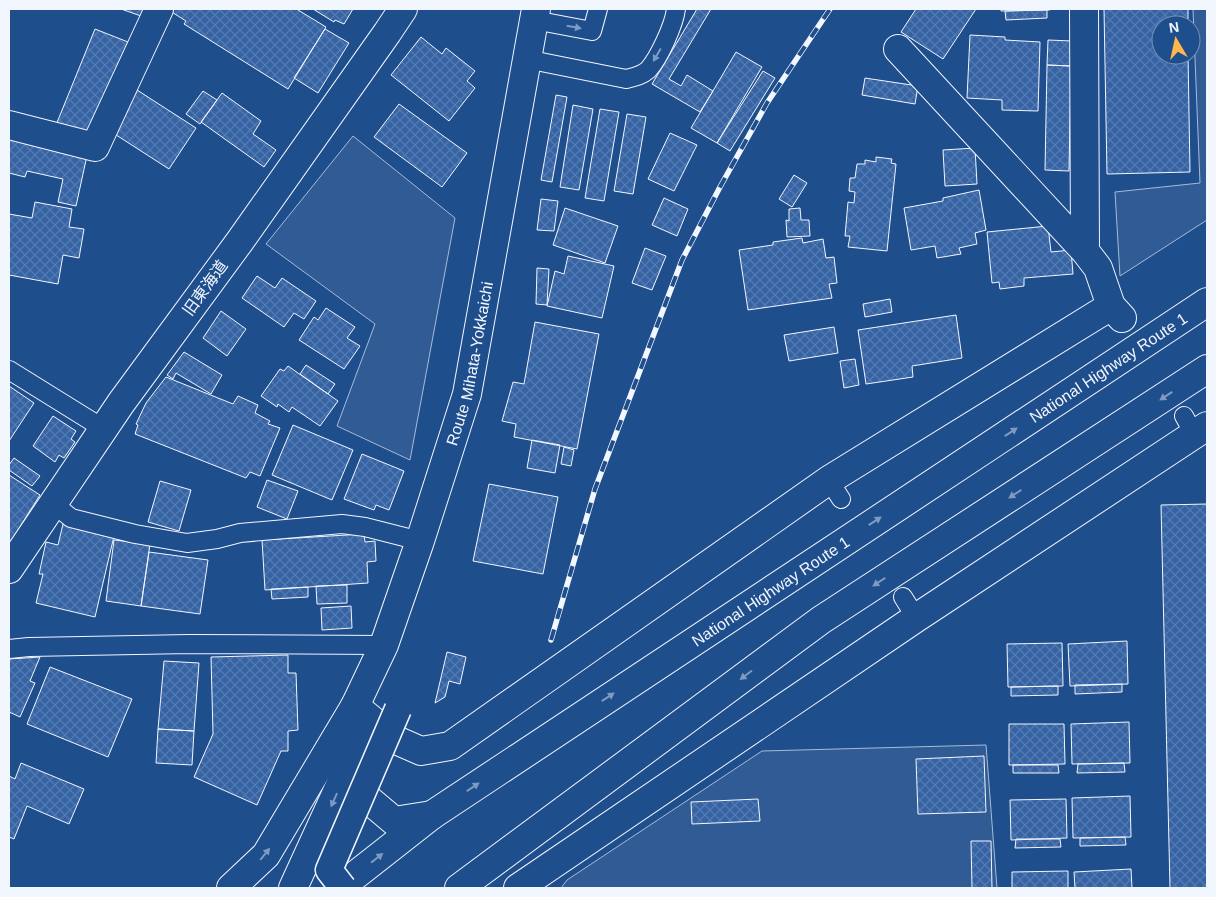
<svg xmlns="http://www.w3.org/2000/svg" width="1216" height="897" viewBox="0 0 1216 897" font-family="Arial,'Noto Sans JP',sans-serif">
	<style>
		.built { fill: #305b95; stroke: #a8bbd7 }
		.building { fill: url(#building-cross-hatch); stroke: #f2f6ff }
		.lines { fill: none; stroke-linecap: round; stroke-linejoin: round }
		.service-casing { stroke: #f2f6ff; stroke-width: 20 }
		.minor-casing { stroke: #f2f6ff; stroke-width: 30 }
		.secondary-casing { stroke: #f2f6ff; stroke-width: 30 }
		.trunk-casing { stroke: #f2f6ff; stroke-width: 30 }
		.service { stroke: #1f4e8c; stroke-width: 18 }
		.minor { stroke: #1f4e8c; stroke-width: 28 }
		.secondary { stroke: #1f4e8c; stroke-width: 28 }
		.trunk { stroke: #1f4e8c; stroke-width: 28 }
		.rail-casing { stroke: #f2f6ff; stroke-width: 5.5 }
		.rail { stroke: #1f4e8c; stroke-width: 4; stroke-dasharray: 11; stroke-linecap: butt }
		.pedestrian-bridge-casing { stroke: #f2f6ff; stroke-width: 29; stroke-linecap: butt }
		.pedestrian-bridge { stroke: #1f4e8c; stroke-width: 26 }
		.oneway { fill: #7e9ac0 }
		.labels { text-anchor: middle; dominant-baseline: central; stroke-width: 4; stroke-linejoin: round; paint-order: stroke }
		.street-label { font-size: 16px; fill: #f2f6ff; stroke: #1f4e8c }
	</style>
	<defs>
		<pattern id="building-cross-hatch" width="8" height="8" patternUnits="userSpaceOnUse" patternTransform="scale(1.25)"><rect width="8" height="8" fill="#3563a3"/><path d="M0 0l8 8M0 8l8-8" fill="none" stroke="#537ab1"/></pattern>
	</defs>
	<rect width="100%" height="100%" fill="#1f4e8c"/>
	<!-- built -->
	<path class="built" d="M1193,9H1207V220L1120,276L1115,192L1200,183Z
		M353,136L455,218L410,460L337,426L375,324L266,244Z
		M986,745L997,888H561L567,880L762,751Z"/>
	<!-- building -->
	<path class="building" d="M121,9H144L141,16Z
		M167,9H299L298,10L326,27L288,89L184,24L186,21Z
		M313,9H353L344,24L335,20L334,22Z
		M697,9H711L669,79L681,86L687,75L713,91L700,112L652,84Z
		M916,9H976L943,59L901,32Z
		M1001,9H1050V10L1001,11Z
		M1104,9H1188V25H1161V55H1188L1190,172L1107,174Z
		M1047,10V18L1006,20L1005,11Z
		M95,29L128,42L88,138L56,125Z
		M325,29L349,43L318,93L294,78Z
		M970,35L1005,37V40L1040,42L1038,111L1002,110V100L967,98Z
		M421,37L442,54L446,48L475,71L467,81L475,88L449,121L391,75Z
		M1048,40L1072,41L1071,66L1047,65Z
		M736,52L762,67L717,143L691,128Z
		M1047,65L1071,66L1069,171L1045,170Z
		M763,71L775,78L730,151L717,143Z
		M865,78L918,86L915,104L862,95Z
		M137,90L196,128L169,169L110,131Z
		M203,91L217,100L200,124L186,114Z
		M222,93L261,121L253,134L276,150L264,167L201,122Z
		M556,95L567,97L552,182L541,180Z
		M399,104L467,153L442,187L374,137Z
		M573,105L593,109L579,190L560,187Z
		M600,109L619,112L604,201L585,198Z
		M627,114L646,117L633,194L614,191Z
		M670,133L697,145L674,191L648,179Z
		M9,134L88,151L76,206L58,202L63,179L27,171L25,177L9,173Z
		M975,148L977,184L945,186L943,150Z
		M876,157L892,159L891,163L896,164L887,251L848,247L850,236H845L848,202L854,203L855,192L849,191L850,178H855L857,164H865V160L876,162Z
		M794,175L807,183L792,207L779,199Z
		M979,190L986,230L975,233L977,244L959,248L961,254L937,258L935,246L911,250L904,208L943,201V198Z
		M664,198L688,209L677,236L652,225Z
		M541,199L558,201L554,231L537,230Z
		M35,202L72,209L69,227L84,229L79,258L63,255L58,284L9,275V214L32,218Z
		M565,208L618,226L605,263L553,245Z
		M800,208L801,220H809L810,236L787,237L786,220L789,221V209Z
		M1048,226L1051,252L1071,250L1073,274L1024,278V286L1000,289L999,282L992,283L987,232Z
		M802,238L803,243L823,239L826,258L834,257L837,283L829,284L832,298L748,310L739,250L773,245V242Z
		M645,248L666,256L652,290L632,283Z
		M568,256L614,266L602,318L547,306L555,271L564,274Z
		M537,268L549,269L547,305L536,304Z
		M257,276L275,288L282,278L316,301L304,319L294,313L284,327L242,298Z
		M890,299L892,312L865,317L863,304Z
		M326,308L355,327L347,338L360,346L344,369L299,340L314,317L318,320Z
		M221,311L246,329L227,356L203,338Z
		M956,315L962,358L912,366L913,377L866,384L858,330Z
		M535,322L599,334L577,449L514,437L516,424L502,421L513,382L524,384Z
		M834,327L838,353L789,361L784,335Z
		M184,352L222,375L211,394L176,373L173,379L167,375Z
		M855,359L859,385L844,388L840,361Z
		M306,365L335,384L328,394L300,374Z
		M288,366L338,401L320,426L292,407L289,412L278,404L277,407L261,396L280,369L284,371Z
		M166,377L233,404L238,396L258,405L255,413L270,421L268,424L280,428L260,476L250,472L246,478L135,434L138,425L136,424L146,403Z
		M9,386L34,403L9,441Z
		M53,416L76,431L71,439L75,442L64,458L59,455L55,462L33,446Z
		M293,425L353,450L332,500L272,475Z
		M532,440L560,445L555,473L527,468Z
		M564,447L574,450L571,466L561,464Z
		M362,454L404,471L389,510L376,505L374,510L344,499Z
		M14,458L40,476L32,486L9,470V465Z
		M9,475L40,495L9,544Z
		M267,480L298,491L287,519L257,507Z
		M160,481L191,490L179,531L148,522Z
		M489,484L558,497L543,574L473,561Z
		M1207,504V888H1170L1161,505Z
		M63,524L114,536L95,617L36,603L43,574H39L46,542L58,545Z
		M364,534L365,542L375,541L376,561L367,562L368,583L265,590L262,540Z
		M114,540L150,544L141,606L106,601Z
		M149,552L208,560L200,614L141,606Z
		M347,585V603L317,604L316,586Z
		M308,587V597L272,599L271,589Z
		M351,606L352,628L322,630L321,608Z
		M1127,641L1128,684L1070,686L1068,644Z
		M1062,643L1063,686L1008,687L1007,644Z
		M447,652L466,657L460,684L449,681L445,697L435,703Z
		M288,655V673H296L298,730L288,731V751H281L257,805L194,777L213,734L211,657Z
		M40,657L30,681L35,683L20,717L9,712V659Z
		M164,661L199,663L194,731L158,729Z
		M50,667L132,699L108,757L27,724Z
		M1122,684V692L1075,694V685Z
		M1058,686V695L1011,696V687Z
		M1129,722L1130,763L1072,764L1071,724Z
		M1009,724H1064L1065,764L1009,765Z
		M158,729L194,731L192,765L156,763Z
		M984,756L986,812L918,814L916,759Z
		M21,763L84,789L69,824L27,806L14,839L9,837V776L15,779Z
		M1124,763L1125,772L1077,773L1078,764Z
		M1013,765H1058L1059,773H1013Z
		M1130,796L1131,837L1073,838L1072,798Z
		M758,799L760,821L692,824L691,802Z
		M1066,799L1067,838L1011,840L1010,800Z
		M1125,837L1126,845L1080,846V838Z
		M1016,839H1060L1061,847L1015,848Z
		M971,841H991L992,888H972Z
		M1131,869L1132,888H1075L1074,872Z
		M1068,871V888H1012V872Z"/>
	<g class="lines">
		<defs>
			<path id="service" d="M534,20L592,31L598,9
				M526,59L626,79C634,77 641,76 648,70C659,58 674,25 676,9
				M9,370L104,429
				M1184,416L1194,434
				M829,480L841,499
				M54,504L71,518L135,534L187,543L217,539L240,533L342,524L365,527L420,541
				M903,597L916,618
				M9,649L29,647L189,644L384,645"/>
			<path id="minor" d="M1084,9L1085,251
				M898,49L1085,251L1098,268L1111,306L1122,318
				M9,125L95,147L159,9
				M9,569L121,403L240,241L387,33L403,9
				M355,706L396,740L421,751L450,746L829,480L1111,306
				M518,888L916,618L1207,426"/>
			<g id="secondary">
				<path d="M355,706L361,739L354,779L369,800L394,821L432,815"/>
				<path id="s1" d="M231,888L266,855L355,706L384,645L420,541L467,394L536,9"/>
				<path d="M293,888L353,757"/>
			</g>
			<g id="trunk">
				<path id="s2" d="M339,888L432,815L1207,302"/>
				<path d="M459,888L821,620L1207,369"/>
			</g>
		</defs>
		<!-- service casing -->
		<use href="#service" class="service-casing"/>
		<!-- minor casing -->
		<use href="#minor" class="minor-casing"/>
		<!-- secondary casing -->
		<use href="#secondary" class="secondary-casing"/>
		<!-- trunk casing -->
		<use href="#trunk" class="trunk-casing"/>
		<!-- service -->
		<use href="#service" class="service"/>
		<!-- minor -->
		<use href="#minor" class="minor"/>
		<!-- secondary -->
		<use href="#secondary" class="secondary"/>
		<!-- trunk -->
		<use href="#trunk" class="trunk"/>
		<defs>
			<path id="rail" d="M551,640L595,489L682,260L720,187L767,103L830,9"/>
		</defs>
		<!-- rail casing -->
		<use href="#rail" class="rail-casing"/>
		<!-- rail -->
		<use href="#rail" class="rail"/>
		<defs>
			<path id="pedestrian-bridge" d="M343,888L329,870L398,709"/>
		</defs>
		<!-- pedestrian-bridge casing -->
		<use href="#pedestrian-bridge" class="pedestrian-bridge-casing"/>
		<!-- pedestrian-bridge -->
		<use href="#pedestrian-bridge" class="pedestrian-bridge"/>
	</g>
	<!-- one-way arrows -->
	<defs><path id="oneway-solid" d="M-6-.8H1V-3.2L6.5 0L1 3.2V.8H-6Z" transform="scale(1.25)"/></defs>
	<g class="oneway">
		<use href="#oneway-solid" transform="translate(574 27) rotate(10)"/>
		<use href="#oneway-solid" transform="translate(657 55) rotate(120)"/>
		<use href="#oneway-solid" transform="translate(1166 396) rotate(147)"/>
		<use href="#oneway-solid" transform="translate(1011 432) rotate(-33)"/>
		<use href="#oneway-solid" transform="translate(1015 494) rotate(147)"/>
		<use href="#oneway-solid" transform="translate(875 521) rotate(-33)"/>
		<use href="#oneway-solid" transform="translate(879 582) rotate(147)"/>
		<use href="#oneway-solid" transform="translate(746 675) rotate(143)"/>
		<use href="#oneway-solid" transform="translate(608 697) rotate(-33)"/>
		<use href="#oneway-solid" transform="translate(473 787) rotate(-34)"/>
		<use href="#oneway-solid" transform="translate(334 800) rotate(114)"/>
		<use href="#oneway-solid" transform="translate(265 854) rotate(-51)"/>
		<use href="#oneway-solid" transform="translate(377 858) rotate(-38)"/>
	</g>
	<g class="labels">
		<!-- street labels -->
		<g class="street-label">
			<text transform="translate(205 288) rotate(-54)">旧東海道</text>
			<text stroke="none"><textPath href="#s1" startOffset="584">Route Mihata-Yokkaichi</textPath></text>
			<text stroke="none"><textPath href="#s2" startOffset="929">National Highway Route 1</textPath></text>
			<text stroke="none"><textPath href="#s2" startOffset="524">National Highway Route 1</textPath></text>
		</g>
	</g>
	<!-- border -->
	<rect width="1216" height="897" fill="none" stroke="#f2f6ff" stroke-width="20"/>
	<!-- north arrow -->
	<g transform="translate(1176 40) rotate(351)"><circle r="24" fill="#1f4e8c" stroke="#7391ba"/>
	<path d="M0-4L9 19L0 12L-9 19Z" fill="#ffb74d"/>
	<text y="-8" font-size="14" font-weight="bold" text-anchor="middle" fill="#f2f6ff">N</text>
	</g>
</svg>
